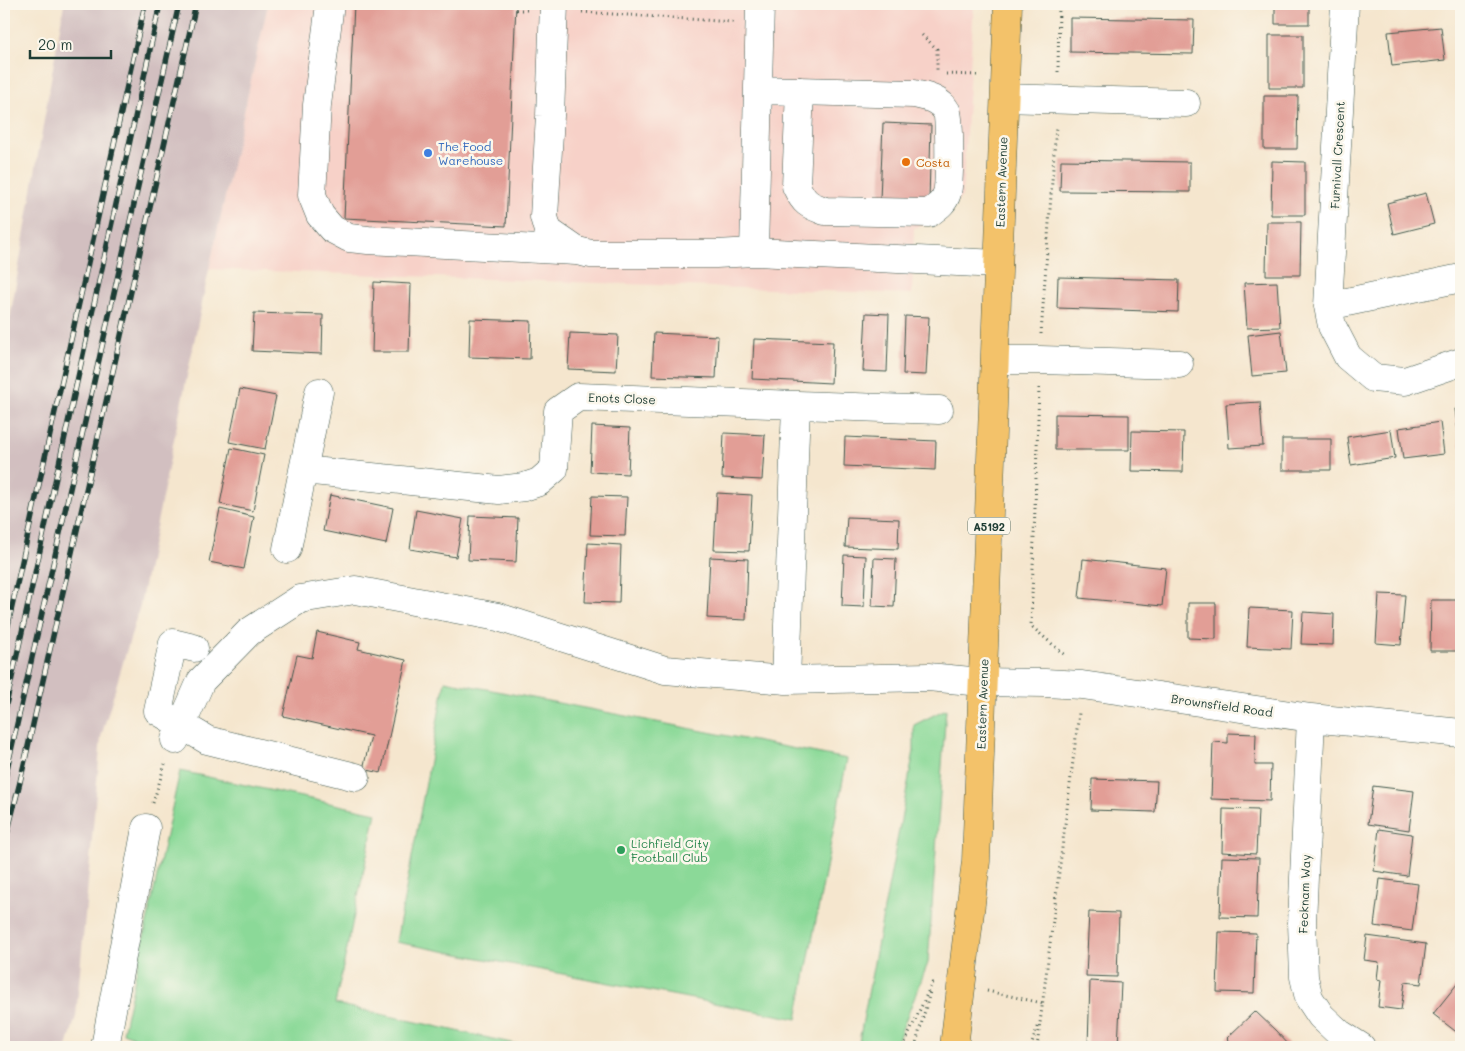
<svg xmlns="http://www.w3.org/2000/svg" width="1465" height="1051" viewBox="0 0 1465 1051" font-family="Mali,sans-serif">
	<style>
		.built { fill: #f7d1c8 }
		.railway { fill: #d2bfc0 }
		.grass { fill: #8bd998; stroke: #558b66 }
		.building { fill: #e29e96 }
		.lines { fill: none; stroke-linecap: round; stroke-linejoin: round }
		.minor-casing { stroke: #3f564b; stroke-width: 29 }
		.highway-casing { stroke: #3f564b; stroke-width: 29 }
		.path { stroke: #3f564b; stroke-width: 3; stroke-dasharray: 1 4; stroke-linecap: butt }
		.minor { stroke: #fff; stroke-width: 28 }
		.highway { stroke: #f3c26a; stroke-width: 28 }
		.rail-casing { stroke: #1f3d34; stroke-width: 5.5 }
		.rail { stroke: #fbf7ec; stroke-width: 4; stroke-dasharray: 11; stroke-linecap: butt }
		.shop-dot { fill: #3f7fe0; stroke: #fbf7ec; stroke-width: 2 }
		.food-dot { fill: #e8710a; stroke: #fbf7ec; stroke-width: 2 }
		.leisure-dot { fill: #2e9e5b; stroke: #fbf7ec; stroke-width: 2 }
		.labels { text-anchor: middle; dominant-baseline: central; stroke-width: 5; stroke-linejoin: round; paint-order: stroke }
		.shield { fill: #fbf7ec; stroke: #61756b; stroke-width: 1 }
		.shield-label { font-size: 11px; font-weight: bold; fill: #1f3d34 }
		.shop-label { font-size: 12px; fill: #366cbe; stroke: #fbf7ec; text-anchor: start }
		.street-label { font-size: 12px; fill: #1f3d34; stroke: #fbf7ec }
		.food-label { font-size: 12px; fill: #c56008; stroke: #fbf7ec; text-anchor: start }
		.leisure-label { font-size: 12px; fill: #27864d; stroke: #fbf7ec; text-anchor: start }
	</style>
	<rect width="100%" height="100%" fill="#fbf7ec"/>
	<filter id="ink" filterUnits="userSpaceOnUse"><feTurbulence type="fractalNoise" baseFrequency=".02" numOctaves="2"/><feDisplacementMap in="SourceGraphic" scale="10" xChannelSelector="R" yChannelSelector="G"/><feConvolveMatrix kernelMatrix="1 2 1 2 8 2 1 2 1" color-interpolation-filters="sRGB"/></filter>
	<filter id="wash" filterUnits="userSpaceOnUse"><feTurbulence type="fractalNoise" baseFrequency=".0096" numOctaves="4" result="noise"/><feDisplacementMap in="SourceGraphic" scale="20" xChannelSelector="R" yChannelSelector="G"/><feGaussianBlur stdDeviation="1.12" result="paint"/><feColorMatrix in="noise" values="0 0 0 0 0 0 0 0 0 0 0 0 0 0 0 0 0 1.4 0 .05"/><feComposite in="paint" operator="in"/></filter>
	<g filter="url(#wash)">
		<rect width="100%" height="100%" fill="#f5e6ce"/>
		<!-- built -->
		<path class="built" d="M268,4H974L962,196L942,220L914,228L912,294L209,269Z"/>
		<!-- railway -->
		<path class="railway" d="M64,4H268L209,269L140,605L101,737L76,1016L67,1047H4V342L9,324Z"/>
		<!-- grass -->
		<path class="grass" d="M445,681L847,759L797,1019L396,942Z
			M946,709L928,963L895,1047H858L914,751V725Z
			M180,771L376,813L335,1004L529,1047H159L123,1033Z"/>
		<g id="blocks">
			<!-- building -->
			<path class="building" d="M354,4H516L506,226L344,218Z
				M1275,4H1309V24H1275Z
				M1070,18L1194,20L1193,54L1070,52Z
				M1441,27L1445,60L1392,66L1388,32Z
				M1269,35H1303V88H1269Z
				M1264,96H1298L1297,149H1264Z
				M883,123L931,125L929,201L880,200Z
				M1061,160L1190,162V192L1060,191Z
				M1272,161L1305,162V215H1271Z
				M1426,193L1434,224L1394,234L1387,203Z
				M1267,222H1301L1300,275H1266Z
				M1058,277L1179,280L1178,312L1057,308Z
				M374,282L411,284L409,352H372Z
				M1277,282L1280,327L1247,328L1244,283Z
				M254,313L323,315L322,354L252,351Z
				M866,313L889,314L887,372L863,371Z
				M905,316L929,317L926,375L903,374Z
				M470,319L531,321L530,359L469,357Z
				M1281,331L1286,373L1252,376L1248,335Z
				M570,333L618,335L616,371L568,369Z
				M654,333L718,336L716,378L652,376Z
				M754,339L833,342L831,383L752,379Z
				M240,389L276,396L265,449L229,442Z
				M1260,402L1263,446L1229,448L1226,404Z
				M1461,408V447H1460L1455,409Z
				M1055,414L1129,415V450H1055Z
				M1440,422L1444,454L1403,459L1399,428Z
				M592,426L630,428L628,474L590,472Z
				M1391,430L1395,458L1351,465L1347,437Z
				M1132,431L1184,432L1183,472L1131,471Z
				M724,433L765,435L762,480L722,478Z
				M845,437L936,441L935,470L844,466Z
				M1282,439H1331V470H1282Z
				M231,448L264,455L253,511L220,504Z
				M717,493L752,495L749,551L714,550Z
				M330,495L393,508L386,544L323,531Z
				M592,496L627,497L625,536L590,535Z
				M220,509L254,517L244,569L209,562Z
				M416,510L463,519L456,557L410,549Z
				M470,516L518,518L516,562L468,560Z
				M847,517L899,519L898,549L845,547Z
				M588,543L621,545L619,603L585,602Z
				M844,555L866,556L864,607L842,606Z
				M710,557L748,559L746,620L707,618Z
				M874,558L896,559L894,607L872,606Z
				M1083,559L1166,568L1162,606L1079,598Z
				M1379,594L1405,595L1401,645L1376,643Z
				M1431,600H1461V651H1430Z
				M1188,603H1216V639L1188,638Z
				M1249,608L1293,610L1291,649L1247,647Z
				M1303,612L1334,614L1333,645L1301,644Z
				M317,632L360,642L358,649L406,660L381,773L363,769L371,736L283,716L297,655L312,658Z
				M1228,733L1256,734L1255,765H1271L1270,801L1211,799L1213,742L1228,743Z
				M1092,779L1157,781L1155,812L1091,810Z
				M1373,786L1414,791L1409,830L1368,824Z
				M1223,809L1258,810L1256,854L1222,852Z
				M1379,829L1412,834L1407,876L1374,871Z
				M1222,857L1259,858L1257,918L1220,917Z
				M1380,879L1418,884L1412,931L1374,926Z
				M1089,912L1119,913L1117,977L1086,976Z
				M1219,932L1256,933L1254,993L1217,992Z
				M1367,936L1426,944L1421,984L1405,982L1401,1010L1378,1007L1381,980L1377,979L1379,962L1364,960Z
				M1461,979V1032L1459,1034L1433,1014Z
				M1090,981L1121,983L1118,1047L1088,1046Z
				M1255,1011L1275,1030L1291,1047H1236L1227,1038Z"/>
		</g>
	</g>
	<g filter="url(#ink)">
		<use href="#blocks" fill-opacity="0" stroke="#3f564b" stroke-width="1"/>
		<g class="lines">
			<defs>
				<path id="minor" d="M330,4L317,105L312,195L320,215L332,229L349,238L368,240L576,251
					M554,4L550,116L544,217L548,231L577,251L591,254H716L754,252L998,264
					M1345,4L1328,306L1332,326L1348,357L1373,378L1405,381L1461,362
					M758,90L914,94C928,97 940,99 947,112C950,117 950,187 947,193C944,203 937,207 929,213L825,211C808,205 804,203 796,186L800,91
					M1005,98L1186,103
					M754,252L760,4
					M1328,306L1461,278
					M996,360H1040L1179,364
					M303,470L499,490L524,487L539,482L554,469L558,411L578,397L939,410
					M287,549L319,392
					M194,648L173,643L158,711L207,740L356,777
					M786,680L796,405
					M1311,718L1302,923L1304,977L1309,998L1321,1016L1339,1033L1361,1047
					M175,740L201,681L249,632L300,599L355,590L498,617L665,670L786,680L928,677L982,682L1045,683L1082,685L1311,718L1461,733
					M105,1047L146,828"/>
				<path id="highway" d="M954,1047L976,861L1008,4"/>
			</defs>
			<!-- minor casing -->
			<use href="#minor" class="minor-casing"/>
			<!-- highway casing -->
			<use href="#highway" class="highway-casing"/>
			<!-- path -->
			<path class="path" d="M516,10H528
				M582,12L733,22
				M922,35L937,49V71
				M1058,72L1059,4
				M946,74L977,75
				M1041,334L1056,126
				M1039,388L1031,626L1066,656
				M153,803L165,764
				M987,991L1042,1003
				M903,1047L932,983H934
				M915,1047L930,992
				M1031,1047L1038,1024
				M1037,1047L1079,713"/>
			<!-- minor -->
			<use href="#minor" class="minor"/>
			<!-- highway -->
			<use href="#highway" class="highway"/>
			<defs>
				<path id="rail" d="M4,643L145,4
					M4,714L160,4
					M4,782L179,4
					M4,846L20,782L196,4"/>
			</defs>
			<!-- rail casing -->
			<use href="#rail" class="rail-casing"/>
			<!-- rail -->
			<use href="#rail" class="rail"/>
		</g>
	</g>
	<!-- markers -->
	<circle class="shop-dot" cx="428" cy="153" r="5"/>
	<circle class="food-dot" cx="906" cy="162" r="5"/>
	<circle class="leisure-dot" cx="621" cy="850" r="5"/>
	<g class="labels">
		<!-- shield labels -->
		<rect class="shield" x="968" y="517.5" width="42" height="17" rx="4"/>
		<g class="shield-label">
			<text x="989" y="526">A5192</text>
		</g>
		<!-- shop labels -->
		<g class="shop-label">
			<text x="438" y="146">The Food<tspan x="438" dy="14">Warehouse</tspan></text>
		</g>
		<!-- street labels -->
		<g class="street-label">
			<text transform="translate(1337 155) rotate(-87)">Furnivall Crescent</text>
			<text transform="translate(1001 182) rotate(-88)">Eastern Avenue</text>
			<text transform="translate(622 398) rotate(2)">Enots Close</text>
			<text transform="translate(982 704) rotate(-88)">Eastern Avenue</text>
			<text transform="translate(1222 705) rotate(8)">Brownsfield Road</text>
			<text transform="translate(1304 894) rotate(-88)">Fecknam Way</text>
		</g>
		<!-- food labels -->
		<g class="food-label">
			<text x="916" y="162">Costa</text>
		</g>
		<!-- leisure labels -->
		<g class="leisure-label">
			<text x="631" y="843">Lichfield City<tspan x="631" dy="14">Football Club</tspan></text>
		</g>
	</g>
	<!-- margin -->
	<rect width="1465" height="1051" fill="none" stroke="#fbf7ec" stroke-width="20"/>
	<!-- scale -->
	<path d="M30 50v8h81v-8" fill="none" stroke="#1f3d34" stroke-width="2.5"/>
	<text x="38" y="50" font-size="15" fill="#1f3d34" stroke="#fbf7ec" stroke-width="4" paint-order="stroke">20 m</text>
</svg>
